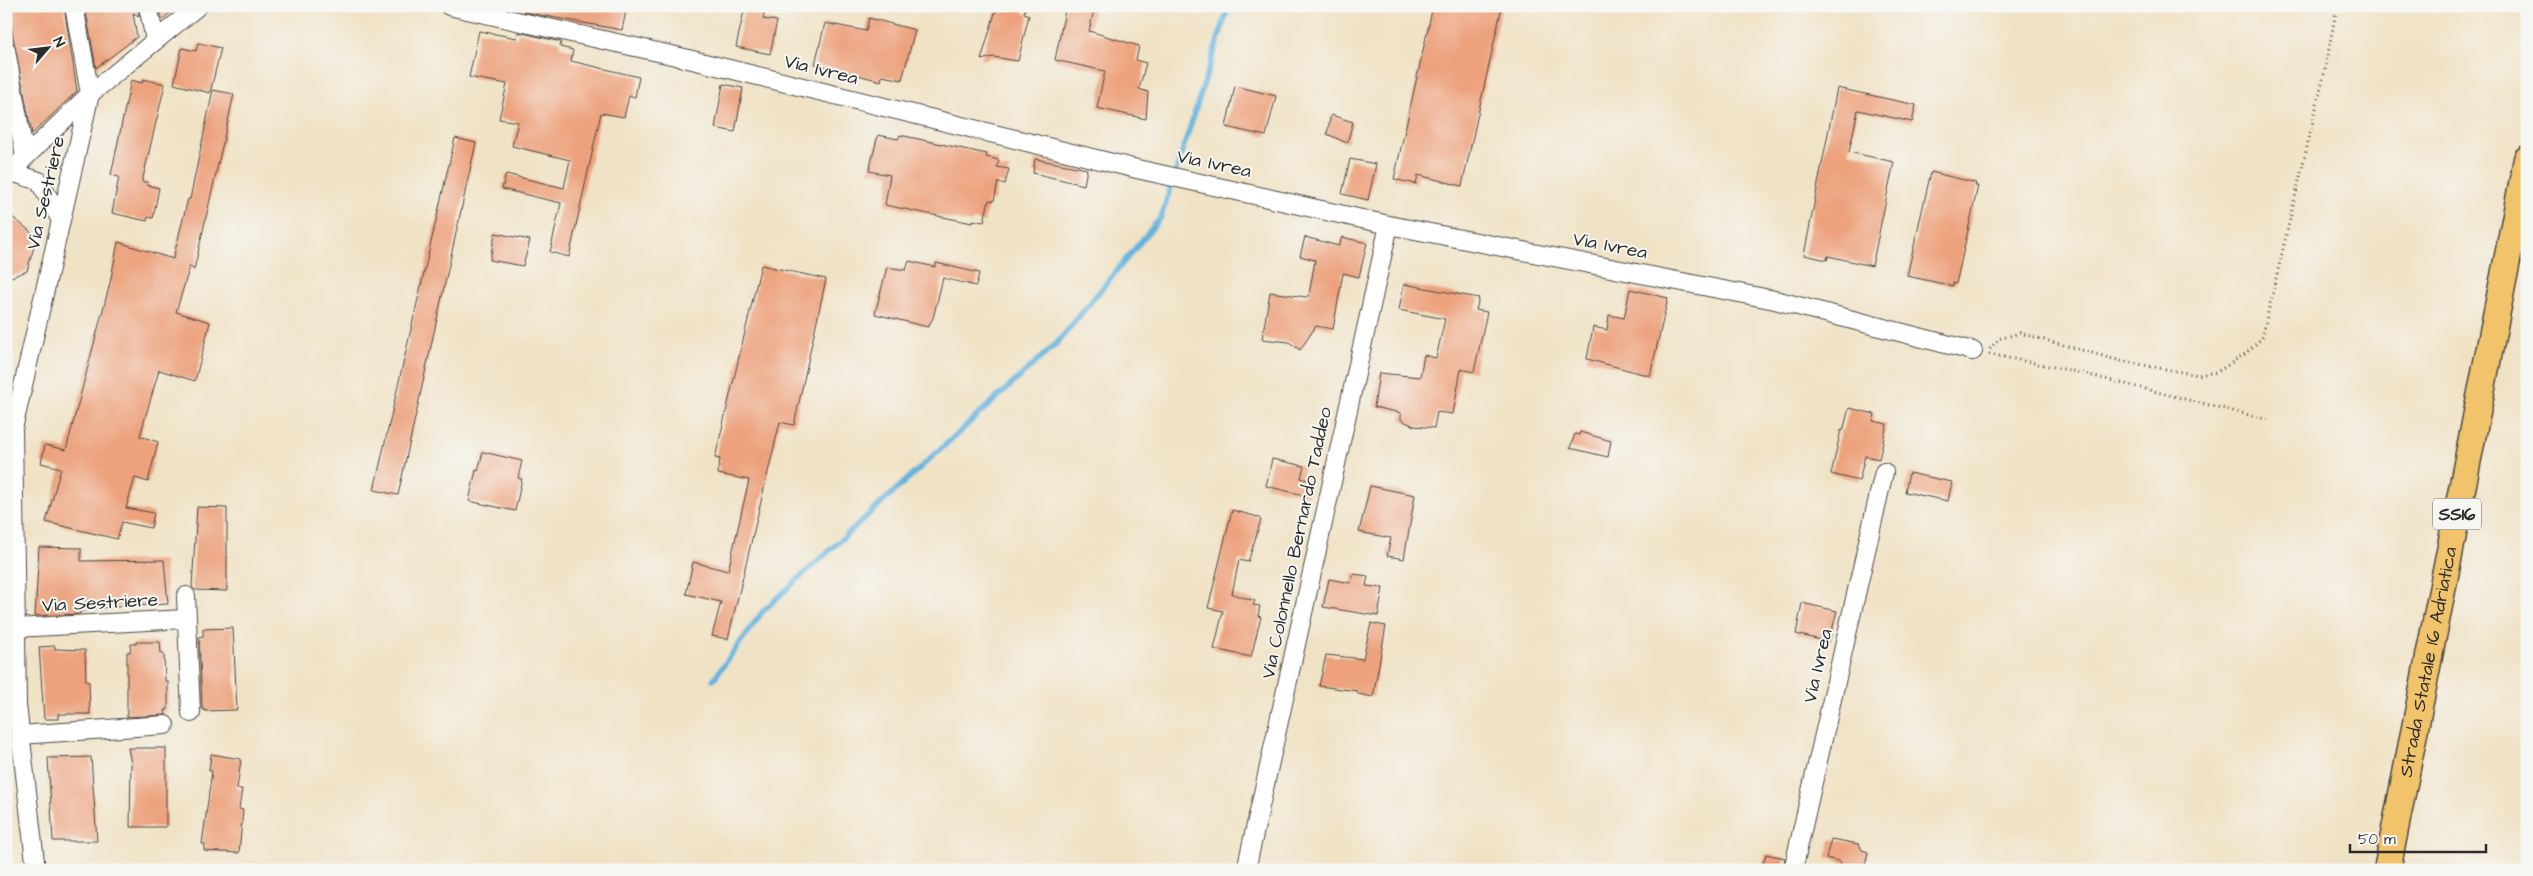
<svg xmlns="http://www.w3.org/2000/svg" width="2533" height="876" viewBox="0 0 2533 876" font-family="'Architects Daughter',sans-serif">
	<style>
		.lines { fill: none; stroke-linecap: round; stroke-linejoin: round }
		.stream { stroke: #64b3de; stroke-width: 5.5 }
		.building { fill: #eda17b }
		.minor-casing { stroke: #494642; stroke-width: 20 }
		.highway-casing { stroke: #494642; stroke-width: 29 }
		.path { stroke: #494642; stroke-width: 3; stroke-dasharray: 1 4; stroke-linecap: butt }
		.minor { stroke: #fff; stroke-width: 18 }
		.highway { stroke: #f1c36a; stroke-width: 26 }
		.labels { text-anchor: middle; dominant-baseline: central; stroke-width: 4; stroke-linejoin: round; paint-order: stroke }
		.shield { fill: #f6f6f2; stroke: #686867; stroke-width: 1 }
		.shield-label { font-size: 18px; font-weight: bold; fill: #2b2b2b }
		.street-label { font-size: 19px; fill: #2b2b2b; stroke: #f6f6f2 }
	</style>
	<rect width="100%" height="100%" fill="#f6f6f2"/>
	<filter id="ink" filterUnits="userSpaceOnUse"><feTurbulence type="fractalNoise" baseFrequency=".02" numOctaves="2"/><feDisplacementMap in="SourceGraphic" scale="10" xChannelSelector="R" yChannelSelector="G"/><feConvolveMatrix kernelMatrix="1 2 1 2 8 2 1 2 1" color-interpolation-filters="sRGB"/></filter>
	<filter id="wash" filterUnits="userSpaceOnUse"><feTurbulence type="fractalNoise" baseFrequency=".0096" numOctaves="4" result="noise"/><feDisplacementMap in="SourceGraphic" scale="20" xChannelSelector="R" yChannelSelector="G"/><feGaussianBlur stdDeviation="1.12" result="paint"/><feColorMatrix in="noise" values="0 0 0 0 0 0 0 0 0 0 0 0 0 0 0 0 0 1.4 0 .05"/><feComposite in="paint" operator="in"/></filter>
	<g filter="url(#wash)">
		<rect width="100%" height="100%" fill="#f0e2c5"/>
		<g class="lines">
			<!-- stream -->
			<path class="stream" d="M713,680L763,611L1057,343L1161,217L1229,6"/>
		</g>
		<g id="blocks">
			<!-- building -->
			<path class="building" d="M7,6H64L77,91L32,134Z
				M85,6H138L139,16L133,13L137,37L96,68Z
				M159,6H178L162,20Z
				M525,6H627L622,30L524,12Z
				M745,6L765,10L763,19L777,21L770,54L736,47Z
				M997,6H1026L1024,13L1029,15L1018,61L993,57L981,60Z
				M1066,6H1095L1089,31L1139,46L1136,60L1146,63L1139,89L1148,92L1146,119L1097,108L1105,71L1055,60Z
				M1433,6H1502L1462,186L1418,175L1416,184L1394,179Z
				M869,18L915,30L902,80L882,76L881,81L815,64L825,23L866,31Z
				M479,31L517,38L518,32L561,42L560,47L573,50L571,61L639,77L635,97L629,96L624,117L601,113L569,257L550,252L561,203L502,189L506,174L564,188L570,160L512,146L518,122L499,119L507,84L469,77Z
				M198,43L221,48L210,93L174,84L182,48L196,51Z
				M143,79L165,84L142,182H148L147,185L159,188L153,218L148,217L147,221L112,213L119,177L111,175L131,80L142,83Z
				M723,84L743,88L735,132L715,128Z
				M1235,86L1276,96L1266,136L1226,127Z
				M1837,88L1916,105L1912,122L1858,110L1849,152L1894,162L1872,266L1828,256L1827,260L1804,255Z
				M213,90L234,94L194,270L190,266L176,312L210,322L195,381L159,370L140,436L158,442L148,482L135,478L126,508L154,513L151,528L122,522L117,539L46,522L61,468L41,463L45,445L66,450L110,283L118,242L173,259L188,199H190Z
				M1331,115L1353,122L1347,143L1327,134Z
				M878,135L898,139L900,135L987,154L986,157L999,160L997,167L1009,169L1005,184L998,182L994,201L989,200L984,222L972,220V223L885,205L890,175L869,171Z
				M455,138L476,143L398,495L374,490Z
				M1035,159L1087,169L1084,185L1033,173Z
				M1350,159L1376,164L1368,200L1342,194Z
				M1931,172L1976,183L1975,186H1978L1956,284L1953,283V286L1907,276Z
				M6,212L30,231L36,240L27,271L6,279Z
				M495,233L530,240L523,266L490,260Z
				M1305,237L1339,246L1342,237L1367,243L1359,277L1343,273L1333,329L1316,326L1300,350L1289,342L1262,339L1270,292L1306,297L1309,295L1315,260L1300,256Z
				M909,261L935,267L936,263L979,273L976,286L943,278L933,318L928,327L875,314L887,267L906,270Z
				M761,265L826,279L794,425L780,422L728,639L712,636L721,602L686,594L693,562L728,571L749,480L718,474L720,459L715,458Z
				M1404,284L1479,298L1476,310L1487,312L1474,372L1461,369L1453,414L1437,412L1434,428L1414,426L1401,420V413L1374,407L1379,373L1420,377L1424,355L1436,358L1445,319L1399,310Z
				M1630,289L1668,298L1650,376L1587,359L1593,327L1607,330L1609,315L1624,318Z
				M1849,408L1875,414L1873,421L1887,424L1879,459L1865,456L1859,481L1831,474L1841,430L1843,431Z
				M1580,432L1611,441L1608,457L1570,448L1575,434L1579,435Z
				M483,452L522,461L518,478L522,479L515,511L469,501L476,470L478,471Z
				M1272,459L1304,466L1301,478L1311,481L1308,496L1266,486Z
				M1909,473L1952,482L1948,501L1905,492Z
				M1370,486L1415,495L1404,559L1387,556L1391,538L1359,532Z
				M197,507L227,508V591L195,590L192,587Z
				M1232,510L1258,517L1261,520L1248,562L1239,560L1232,594L1255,601L1253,605L1260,606L1258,616L1261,617L1251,657L1214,649L1223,611L1208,608Z
				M39,547L81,548V561L164,560L168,604L80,609V614L35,616Z
				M1353,574L1368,576L1366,586L1383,588L1378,616L1323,607L1329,579L1351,583Z
				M1802,603L1837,611L1829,642L1796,634Z
				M1371,623L1386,626L1373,697L1358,694L1357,691L1319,686L1326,655L1363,659Z
				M233,628L237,710L205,711L202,707L199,637L203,636V629Z
				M136,642H160L161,653H164L165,681H168V710H165L166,715L127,717V652H130L131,644H136Z
				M55,646V649L85,650L86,681L89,682L90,714H58V719H44L39,647Z
				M128,748H166V827H130L131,763Z
				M211,754L241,759L237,789H242L239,809L243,810L239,853L204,851L205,844H202L212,771H209Z
				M91,757L97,841H53L48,758Z
				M1831,839L1859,844L1862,850L1868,852L1864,870H1839L1841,862L1826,858Z
				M1766,854L1785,858L1783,870H1761Z"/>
		</g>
	</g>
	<g filter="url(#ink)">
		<use href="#blocks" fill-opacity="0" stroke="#494642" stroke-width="1"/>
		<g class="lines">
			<defs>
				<path id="minor" d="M148,6L155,40
					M449,6L676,56L1137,169L1389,225L1775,300L1973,351
					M6,50L25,157
					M11,172L39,181L61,220
					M6,176L90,94L198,6
					M186,596L191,713
					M15,628L186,619
					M20,735L165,725
					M36,870L17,705L13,429L90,94L74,6
					M1246,870L1389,225
					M1793,870L1884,472"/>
				<g id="highway">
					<path id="s1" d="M2387,870L2527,159"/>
				</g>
			</defs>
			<!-- minor casing -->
			<use href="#minor" class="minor-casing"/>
			<!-- highway casing -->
			<use href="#highway" class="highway-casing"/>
			<!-- path -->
			<path class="path" d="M1990,349L1998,339L2020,333L2121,361L2198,375L2217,372L2245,354L2262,338L2325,70L2337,6
				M1989,354L2069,370L2269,420"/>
			<!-- minor -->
			<use href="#minor" class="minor"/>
			<!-- highway -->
			<use href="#highway" class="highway"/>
		</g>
	</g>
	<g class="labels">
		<!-- shield labels -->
		<rect class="shield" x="2433" y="498.5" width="48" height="31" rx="4"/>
		<g class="shield-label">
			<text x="2457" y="514">SS16</text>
		</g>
		<!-- street labels -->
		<g class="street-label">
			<text transform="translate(821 70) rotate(14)">Via Ivrea</text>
			<text transform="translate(1214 164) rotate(12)">Via Ivrea</text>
			<text transform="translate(46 193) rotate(-77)">Via Sestriere</text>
			<text transform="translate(1610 246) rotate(11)">Via Ivrea</text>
			<text transform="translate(1297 543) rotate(-78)">Via Colonnello Bernardo Taddeo</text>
			<text transform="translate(100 603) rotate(-3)">Via Sestriere</text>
			<text stroke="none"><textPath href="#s1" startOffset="212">Strada Statale 16 Adriatica</textPath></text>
			<text transform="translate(1818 666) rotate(-77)">Via Ivrea</text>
		</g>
	</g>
	<!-- margin -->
	<rect width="2533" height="876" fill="none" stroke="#f6f6f2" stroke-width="25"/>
	<!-- north arrow -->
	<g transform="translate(48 48) rotate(62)" stroke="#f6f6f2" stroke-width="4" paint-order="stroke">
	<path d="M0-4L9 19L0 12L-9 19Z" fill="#2b2b2b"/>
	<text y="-8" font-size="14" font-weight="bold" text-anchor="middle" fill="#2b2b2b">N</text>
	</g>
	<!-- scale -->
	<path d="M2350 844v8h136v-8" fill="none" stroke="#2b2b2b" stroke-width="2.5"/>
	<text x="2358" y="844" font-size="15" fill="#2b2b2b" stroke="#f6f6f2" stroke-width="4" paint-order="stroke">50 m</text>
</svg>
